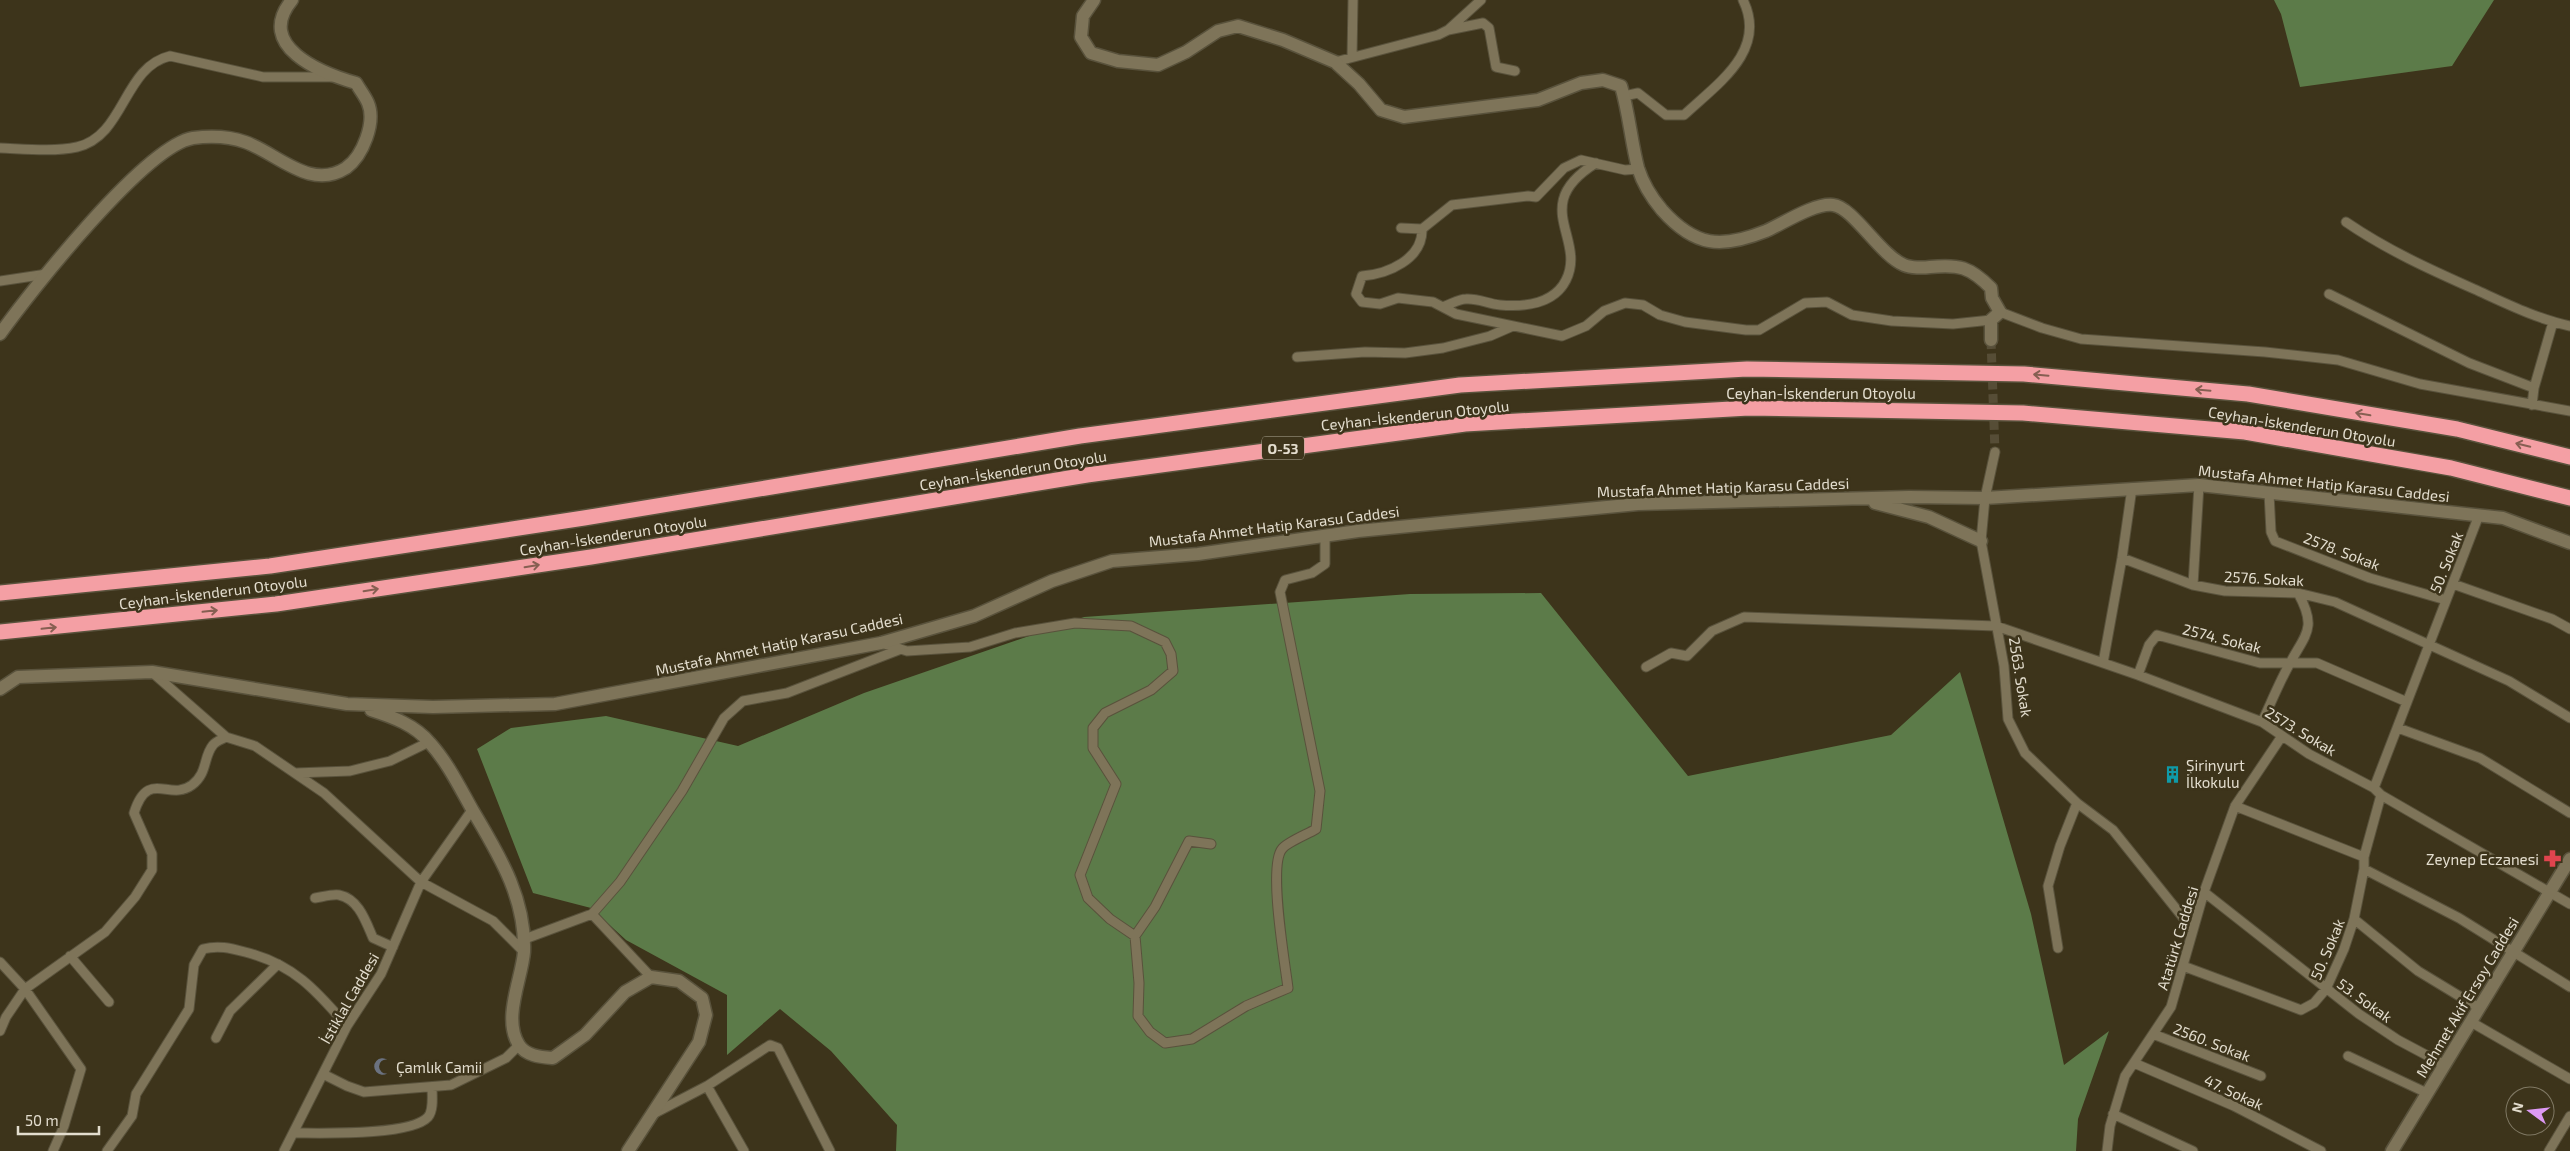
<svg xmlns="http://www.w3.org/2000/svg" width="2570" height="1151" viewBox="0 0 2570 1151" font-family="'Exo 2',sans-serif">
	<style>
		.forest { fill: #5c7b49 }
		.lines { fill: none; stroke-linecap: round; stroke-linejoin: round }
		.street-tunnel { stroke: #564d36; stroke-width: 9; stroke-dasharray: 9 4.5; stroke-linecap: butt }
		.street-casing { stroke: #59523c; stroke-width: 11 }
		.secondary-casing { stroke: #59523c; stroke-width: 15 }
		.highway-casing { stroke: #59523c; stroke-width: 18 }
		.street { stroke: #7e7459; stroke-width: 9 }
		.secondary { stroke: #7e7459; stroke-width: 12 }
		.highway { stroke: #f49fa4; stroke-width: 15 }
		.oneway { stroke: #865f52 }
		.labels { text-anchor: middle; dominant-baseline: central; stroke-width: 5; stroke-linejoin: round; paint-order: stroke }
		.shield { fill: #3d341b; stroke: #b1aa98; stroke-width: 1 }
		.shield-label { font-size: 14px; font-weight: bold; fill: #e3ddce }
		.street-label { font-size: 15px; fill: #e3ddce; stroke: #3d341b }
		.poi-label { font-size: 15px; fill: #e3ddce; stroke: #3d341b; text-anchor: start }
	</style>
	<rect width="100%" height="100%" fill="#3d341b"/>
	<!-- forest -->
	<path class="forest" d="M2274,0H2494L2452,66L2300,87L2281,14Z
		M1541,593L1688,776L1891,735L1960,672L2031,914L2064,1065L2109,1031L2078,1119L2076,1151H896L897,1125L831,1051L780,1009L727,1055V995L626,940L591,908L533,893L477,749L511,728L606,716L738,746L864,693L1084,617L1410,594Z"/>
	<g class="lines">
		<!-- street-tunnel -->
		<path class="street-tunnel" d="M1991,340L1995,452"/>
		<defs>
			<path id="street" d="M1448,30L1481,0
				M1352,57L1353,0
				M1335,62L1438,35L1448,30L1483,23L1489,28L1496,67L1515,71
				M1624,96L1638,93L1666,115H1684C1717,84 1768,51 1743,0
				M0,148C25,149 53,152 77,147C125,136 123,67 170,56L263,77H332
				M2346,222C2387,250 2429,269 2474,289C2505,303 2537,319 2570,326
				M1401,228L1422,229C1423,259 1388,274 1362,276L1356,294L1362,302L1380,304L1398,298L1433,302L1456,314L1562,336L1586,326L1604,311L1625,303L1643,305L1660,315L1685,322L1746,330H1759L1805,303L1827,302L1852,315L1892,321L1953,324L1991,320
				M1422,229L1452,205L1528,196L1536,197L1564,168L1581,160L1625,170L1638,169
				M0,281L47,274
				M2329,294L2469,363L2534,388
				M1445,306C1451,304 1459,299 1466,299C1478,298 1488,304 1500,305C1524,307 1554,304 1566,280C1587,238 1528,205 1596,163
				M2000,312L2042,328L2081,339L2265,352L2338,360L2420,384L2570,411
				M1297,357L1365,352L1405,353L1443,348L1490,336L1513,326
				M2532,405L2534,388L2553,322
				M1995,452L1985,498L1981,541L2004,666L2008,719L2025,753L2077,803L2113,830L2193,930
				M2269,493L2271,532L2275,541L2370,578L2446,600
				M2122,558L2193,585L2225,591L2298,593L2335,602L2509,681L2570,718
				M2453,584L2552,619L2570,629
				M2193,585L2199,485
				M881,643L907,651L970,647L1015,633L1075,623L1131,626L1165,642L1171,654L1173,671L1151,690L1105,713L1093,728V748L1116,784L1080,875L1088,898L1110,919L1135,936L1139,983L1138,1016L1150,1032L1165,1043L1192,1039L1246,1006L1288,988C1285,963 1268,866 1282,849C1287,842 1308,834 1316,829L1320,791L1280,592L1285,580L1312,573L1325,564V536
				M2103,663L2122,558L2132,488
				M1646,667L1671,653L1687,656L1712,631L1744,617L1996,626L2138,675L2262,722L2309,754L2374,788L2381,795L2570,904
				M153,673L226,737
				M2138,675L2149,645L2157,635L2260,663H2317L2407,702
				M2262,722C2271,703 2279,683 2289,665C2305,634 2318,629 2298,593
				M2398,728L2480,758L2570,813
				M295,773L350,771L390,761L429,742
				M2374,788L2479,515
				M2235,806L2364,857
				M2364,869L2459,918L2570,987
				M2204,892L2359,1014L2398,1040L2445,1065
				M315,898C322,897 332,894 339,895C359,899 366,922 373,938L393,947
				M592,914L651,977
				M2354,919L2418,971L2479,1008
				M1135,936L1155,907L1189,841L1211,844
				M522,940L592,914L620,882L682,791L724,718L743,701L787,693L901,649
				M2058,948L2048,886L2060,846L2077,803
				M70,956L109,1002
				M0,962L25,989L81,1069L64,1126L53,1151
				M2183,966L2301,1010L2314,1003L2326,989L2344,949L2354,919L2364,869V857L2381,795
				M2471,1022L2570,1079
				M0,1031L6,1017L25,989L105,932L135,897L152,870V854L134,813C148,768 169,802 192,785C208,773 203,757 213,745C216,741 223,739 226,737L255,746L324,793L421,882L493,921L524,952
				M2153,1034L2261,1076
				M216,1038L230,1011L278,964
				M2348,1056L2427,1093
				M2134,1063L2234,1106L2321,1151
				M323,1074L347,1086L364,1092L451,1085L506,1058L519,1045
				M707,1086L744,1151
				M653,1114L707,1086L770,1045L778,1048L830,1151
				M2113,1114L2193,1151
				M295,1133C321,1133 411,1136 428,1117C434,1110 432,1095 432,1087
				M107,1151L132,1116L136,1094L189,1009L194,965L203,949C218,945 230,948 245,952C293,964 316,990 347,1026
				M284,1151L347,1026L381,974L421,882L472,810
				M2107,1151L2110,1126L2125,1076L2171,1007L2204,892L2235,806L2282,736
				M2549,1151L2570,1116"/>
			<path id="secondary" d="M1094,0L1083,16L1081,37L1091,53L1118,61L1158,65L1186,52L1218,31L1238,26L1283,40L1335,62L1359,84L1381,110L1404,117L1538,100L1581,83L1603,80L1621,86C1629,113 1631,141 1638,168C1643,184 1651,197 1662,210C1695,247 1721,249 1766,231C1784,223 1814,203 1833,205C1853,207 1880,255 1904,265C1911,268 1923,268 1930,267C1959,264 1970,267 1991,288L1992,298L2000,312L1991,320V340
				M0,334C30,292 145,146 193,138C210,136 228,136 245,142C277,153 310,191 346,168C363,156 376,122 368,103C365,96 360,90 356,83C321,73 254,46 292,0
				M1875,503L1929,517L1981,541
				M0,689L18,677L152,672L347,704L433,707L555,704L881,643L974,616L1052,581L1112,561L1198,554L1358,531L1638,504L1909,497L1985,498L2199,485L2503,518L2570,543
				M371,710C393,717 415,725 430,743C448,763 460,788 473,811C499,855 526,898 524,952C522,978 502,1019 519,1045C526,1056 541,1057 553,1058L585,1035L625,992L651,977L679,981L702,998L706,1015L699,1042L628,1151
				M2392,1151L2570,859"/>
			<path id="highway" d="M0,593L270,566L584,518L1080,436L1460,385L1747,369L2024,374L2248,394L2457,429L2570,457
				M0,632L276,604L591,557L1087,475L1465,424L1749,408L2023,413L2245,432L2451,468L2570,498"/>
		</defs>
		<!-- street casing -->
		<use href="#street" class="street-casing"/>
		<!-- secondary casing -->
		<use href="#secondary" class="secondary-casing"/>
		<!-- highway casing -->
		<use href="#highway" class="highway-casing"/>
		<!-- street -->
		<use href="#street" class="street"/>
		<!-- secondary -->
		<use href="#secondary" class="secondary"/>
		<!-- highway -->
		<use href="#highway" class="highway"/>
	</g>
	<!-- one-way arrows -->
	<defs><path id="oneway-shaft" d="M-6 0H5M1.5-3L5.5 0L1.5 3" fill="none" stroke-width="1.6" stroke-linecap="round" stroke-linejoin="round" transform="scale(1.25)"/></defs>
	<g class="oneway">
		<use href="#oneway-shaft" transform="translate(2041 375) rotate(-175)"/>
		<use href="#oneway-shaft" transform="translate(2203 390) rotate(-175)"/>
		<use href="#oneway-shaft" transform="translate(2363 414) rotate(-170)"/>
		<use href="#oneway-shaft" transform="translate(2523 445) rotate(-166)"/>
		<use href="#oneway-shaft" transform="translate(532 566) rotate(-9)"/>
		<use href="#oneway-shaft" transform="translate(371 590) rotate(-9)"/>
		<use href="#oneway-shaft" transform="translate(210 611) rotate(-6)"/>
		<use href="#oneway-shaft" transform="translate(49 628) rotate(-6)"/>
	</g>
	<!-- icons -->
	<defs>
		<symbol id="building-bare" viewBox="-9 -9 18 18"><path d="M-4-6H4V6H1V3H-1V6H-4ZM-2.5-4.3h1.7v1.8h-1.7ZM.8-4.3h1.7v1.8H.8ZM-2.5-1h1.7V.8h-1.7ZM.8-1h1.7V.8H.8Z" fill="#0f9aa8" stroke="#3d341b" stroke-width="2.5" paint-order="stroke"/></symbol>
		<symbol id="pharmacy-bare" viewBox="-9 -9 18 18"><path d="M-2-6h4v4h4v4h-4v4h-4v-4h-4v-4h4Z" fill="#e0444e" stroke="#3d341b" stroke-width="2.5" paint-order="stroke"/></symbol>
		<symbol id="mosque-bare" viewBox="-9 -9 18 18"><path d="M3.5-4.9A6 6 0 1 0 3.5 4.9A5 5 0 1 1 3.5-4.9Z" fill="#6b7280" stroke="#3d341b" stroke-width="2.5" paint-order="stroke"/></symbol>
	</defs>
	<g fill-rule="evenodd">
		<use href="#building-bare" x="2160" y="762" width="25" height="25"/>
		<use href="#pharmacy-bare" x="2540" y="846" width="25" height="25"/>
		<use href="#mosque-bare" x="370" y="1054" width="25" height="25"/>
	</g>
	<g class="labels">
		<!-- shield labels -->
		<rect class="shield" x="1262" y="436.5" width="42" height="23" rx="4"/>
		<g class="shield-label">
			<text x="1283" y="448">O-53</text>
		</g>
		<!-- street labels -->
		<g class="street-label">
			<text x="1821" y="393">Ceyhan-İskenderun Otoyolu</text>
			<text transform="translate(1415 415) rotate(-6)">Ceyhan-İskenderun Otoyolu</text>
			<text transform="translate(2302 426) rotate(9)">Ceyhan-İskenderun Otoyolu</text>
			<text transform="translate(1013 470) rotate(-9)">Ceyhan-İskenderun Otoyolu</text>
			<text transform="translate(2324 483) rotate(6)">Mustafa Ahmet Hatip Karasu Caddesi</text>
			<text transform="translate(1723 487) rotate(-2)">Mustafa Ahmet Hatip Karasu Caddesi</text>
			<text transform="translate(1274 526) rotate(-7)">Mustafa Ahmet Hatip Karasu Caddesi</text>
			<text transform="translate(613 535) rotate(-9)">Ceyhan-İskenderun Otoyolu</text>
			<text transform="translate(2342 551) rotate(21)">2578. Sokak</text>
			<text transform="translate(2446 562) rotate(-68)">50. Sokak</text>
			<text transform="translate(2264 578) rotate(3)">2576. Sokak</text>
			<text transform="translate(213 592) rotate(-7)">Ceyhan-İskenderun Otoyolu</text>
			<text transform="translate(2222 638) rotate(14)">2574. Sokak</text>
			<text transform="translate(779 644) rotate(-12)">Mustafa Ahmet Hatip Karasu Caddesi</text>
			<text transform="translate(2021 677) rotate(81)">2563. Sokak</text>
			<text transform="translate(2301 731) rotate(31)">2573. Sokak</text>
			<text transform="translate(2177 938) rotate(-73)">Atatürk Caddesi</text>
			<text transform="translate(2327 949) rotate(-67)">50. Sokak</text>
			<text transform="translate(2467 997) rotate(-59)">Mehmet Akif Ersoy Caddesi</text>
			<text transform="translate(349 998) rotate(-60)">İstiklal Caddesi</text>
			<text transform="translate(2365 1000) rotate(36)">53. Sokak</text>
			<text transform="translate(2212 1042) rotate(21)">2560. Sokak</text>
			<text transform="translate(2234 1092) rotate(25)">47. Sokak</text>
		</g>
		<!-- poi labels -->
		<g class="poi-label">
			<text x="2186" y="765">Şirinyurt<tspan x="2186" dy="17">İlkokulu</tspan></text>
			<text x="2539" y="859" text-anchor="end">Zeynep Eczanesi</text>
			<text x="396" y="1067">Çamlık Camii</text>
		</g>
	</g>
	<!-- north arrow -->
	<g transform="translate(2530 1111) rotate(285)"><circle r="24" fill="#3d341b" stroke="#7f7863"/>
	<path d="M0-4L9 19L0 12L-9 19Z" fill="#dd99f4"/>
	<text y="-8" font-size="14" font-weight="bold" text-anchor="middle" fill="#e3ddce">N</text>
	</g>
	<!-- scale -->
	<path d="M18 1126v8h81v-8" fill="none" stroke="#e3ddce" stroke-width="2.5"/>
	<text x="25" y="1126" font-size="15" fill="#e3ddce" stroke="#3d341b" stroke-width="4" paint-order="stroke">50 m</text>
</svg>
